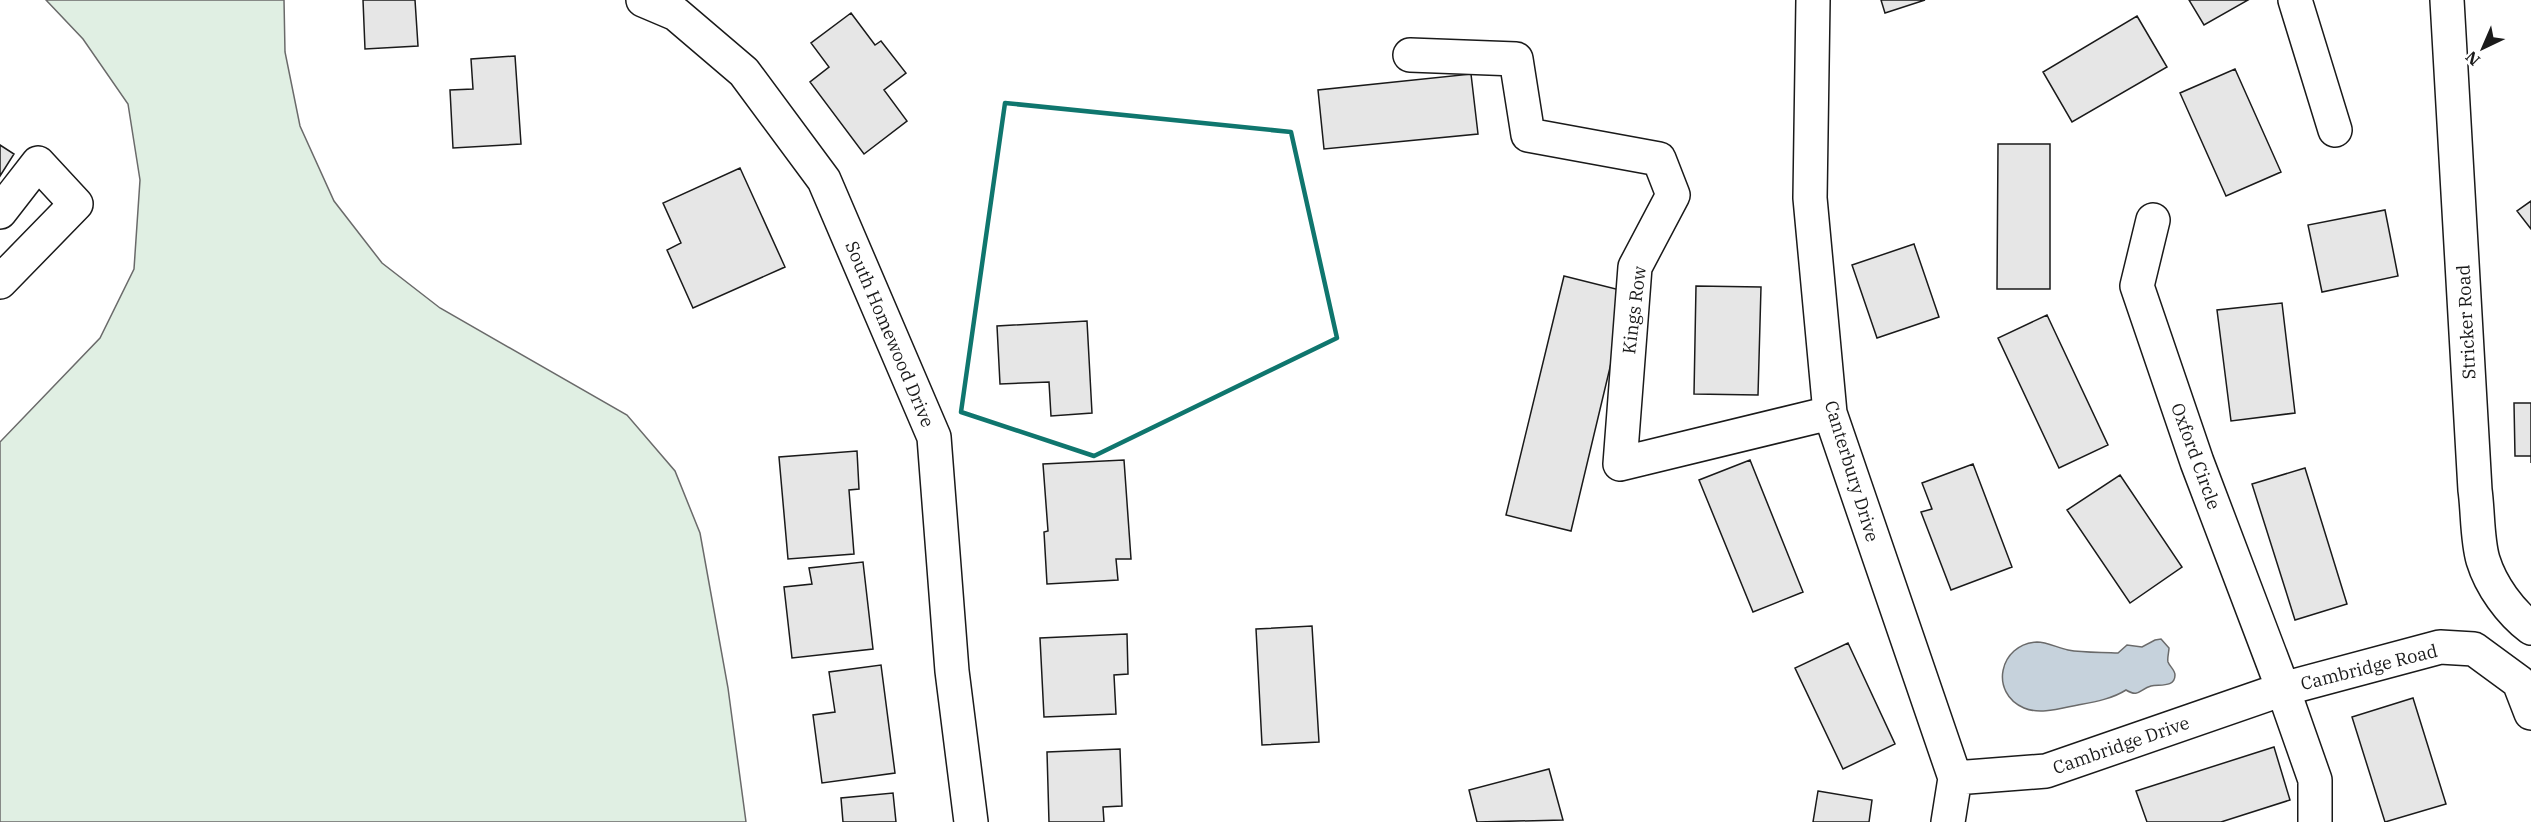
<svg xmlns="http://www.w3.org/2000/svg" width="2531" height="822" viewBox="0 0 2531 822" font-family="'IBM Plex Serif',serif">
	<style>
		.green { fill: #e0efe3; stroke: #6a6a6a; stroke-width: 1.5 }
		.water { fill: #c6d2dc; stroke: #6a6a6a; stroke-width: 1.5 }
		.building { fill: #e6e6e6; stroke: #1a1a1a; stroke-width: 1.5 }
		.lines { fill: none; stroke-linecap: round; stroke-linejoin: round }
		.minor-casing { stroke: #1a1a1a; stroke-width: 36 }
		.minor { stroke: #fff; stroke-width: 33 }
		.marked { fill: none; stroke: #0f766e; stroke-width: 4.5; stroke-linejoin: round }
		.labels { text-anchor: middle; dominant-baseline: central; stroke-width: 4.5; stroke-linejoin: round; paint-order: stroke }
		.street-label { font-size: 18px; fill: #1a1a1a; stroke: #fff }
	</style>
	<rect width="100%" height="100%" fill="#fff"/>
	<!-- green -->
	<path class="green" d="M46,0H284L285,52L300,126L334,201L382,263L440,308L627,415L675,471L700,533L728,688L746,822H0V442L100,338L134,269L140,180L128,104L83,39Z"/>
	<!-- water -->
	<path class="water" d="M2161,639L2169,648C2169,652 2167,658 2168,662C2170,667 2175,670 2175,675C2175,688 2159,684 2151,686C2140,689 2139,698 2126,690C2112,699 2094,702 2078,705C2062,708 2040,715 2024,708C1989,693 1999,644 2037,642C2047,642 2058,648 2068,650C2084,653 2101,652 2118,653L2127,645L2142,647L2155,640Z"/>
	<!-- building -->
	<path class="building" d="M363,0H415L418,46L365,49Z
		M1881,0H1925L1885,13Z
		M2189,0H2248L2204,25Z
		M851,13L875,45L881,41L906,73L884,90L907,121L864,154L810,82L829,67L811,43Z
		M2137,16L2167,67L2072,122L2043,72Z
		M515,56L521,144L453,148L450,90L473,89L471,59Z
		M2235,69L2281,172L2226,196L2180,93Z
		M1471,74L1478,134L1324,149L1318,90Z
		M1998,144H2050V289H1997Z
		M0,145L14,154L0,176Z
		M740,168L785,267L693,308L667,250L681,243L663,203Z
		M2531,201V229L2517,211Z
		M2385,210L2398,276L2322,292L2308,225Z
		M1914,244L1939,317L1877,338L1852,265Z
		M1564,276L1628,292L1571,531L1506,515Z
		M1696,286L1761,287L1758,395L1694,394Z
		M2282,303L2295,413L2231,421L2217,310Z
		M2047,315L2108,445L2059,468L1998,338Z
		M1087,321L1092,413L1051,416L1049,382L1000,384L997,326Z
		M2514,403H2531V463V456H2515Z
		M857,451L859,489L849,490L854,554L788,559L779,457Z
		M1124,460L1131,559H1116L1118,580L1047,584L1044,532L1048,531L1043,464Z
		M1750,460L1803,592L1753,612L1699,480Z
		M1973,464L2012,567L1951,590L1921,512L1932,509L1922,483Z
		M2305,468L2347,604L2295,620L2252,484Z
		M2120,475L2182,567L2130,603L2067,510Z
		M863,562L873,649L792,658L784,587L812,584L809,568Z
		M1312,626L1319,742L1262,745L1256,629Z
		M1127,634L1128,674L1114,675L1116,714L1044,717L1040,638Z
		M1848,643L1895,744L1843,769L1795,668Z
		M881,665L895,773L822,783L813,715L835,712L829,672Z
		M2413,698L2446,804L2385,822L2352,717Z
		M2274,747L2290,800L2221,822H2147L2136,791Z
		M1120,749L1122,806L1103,807L1104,822H1049L1047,752Z
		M1549,769L1563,820L1477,822L1469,790Z
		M1818,791L1872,800L1869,822H1813Z
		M893,793L896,822H843L841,798Z"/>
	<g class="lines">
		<defs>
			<path id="minor" d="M643,0L676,14L744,72L824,180L934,437L952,671L971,822
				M1813,0L1810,198L1830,413L1955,778L1948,822
				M2295,0L2335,130
				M2447,0L2475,490C2478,511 2477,540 2483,560C2491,586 2510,612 2531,628
				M1410,55L1516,59L1528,135L1659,159L1673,195L1635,267L1620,464L1830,413
				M0,212L38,163L76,204L0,282
				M2153,220L2137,286L2197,462L2283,689L2315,780V822
				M1955,778L2046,771L2283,689L2440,647L2474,649L2519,682L2531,713"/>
		</defs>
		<!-- minor casing -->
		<use href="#minor" class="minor-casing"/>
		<!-- minor -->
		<use href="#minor" class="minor"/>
	</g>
	<!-- marked area -->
	<path class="marked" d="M1005,103L1291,132L1337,338L1094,456L961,412Z"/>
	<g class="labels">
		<!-- street labels -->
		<g class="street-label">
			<text transform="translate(1634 310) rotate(-83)">Kings Row</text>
			<text transform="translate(2466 322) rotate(-93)">Stricker Road</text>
			<text transform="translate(890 334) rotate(67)">South Homewood Drive</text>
			<text transform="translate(2196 456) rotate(70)">Oxford Circle</text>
			<text transform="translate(1852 471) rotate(73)">Canterbury Drive</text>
			<text transform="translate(2369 667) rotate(-14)">Cambridge Road</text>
			<text transform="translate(2121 745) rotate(-19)">Cambridge Drive</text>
		</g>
	</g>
	<!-- north arrow -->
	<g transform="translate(2483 48) rotate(224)" stroke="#ffffff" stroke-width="4.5" paint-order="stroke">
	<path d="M0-4.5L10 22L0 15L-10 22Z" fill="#1a1a1a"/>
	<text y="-9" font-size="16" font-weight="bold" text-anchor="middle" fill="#1a1a1a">N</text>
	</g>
</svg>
